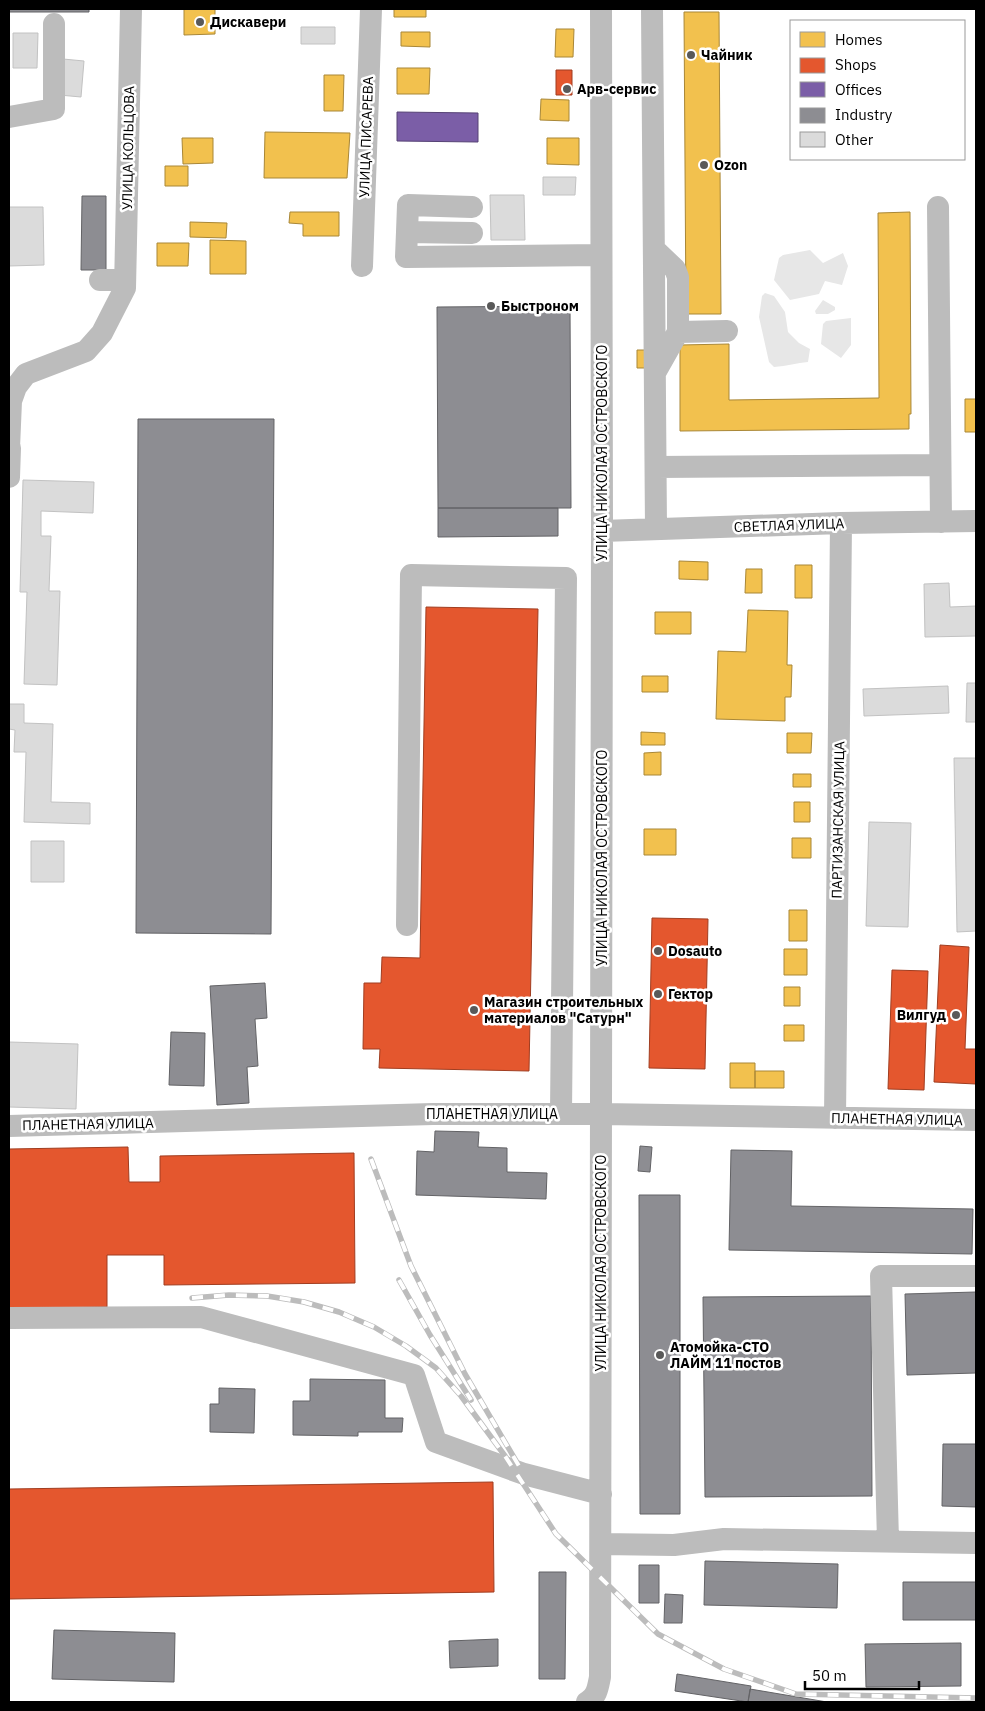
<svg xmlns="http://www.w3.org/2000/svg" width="985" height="1711" viewBox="0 0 985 1711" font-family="'IBM Plex Sans',sans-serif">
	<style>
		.green { fill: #e7e7e7 }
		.homes { fill: #f2c14e; stroke: #a98737 }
		.shops { fill: #e4572e; stroke: #a03d20 }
		.offices { fill: #7b5ea7; stroke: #564275 }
		.industry { fill: #8d8d92; stroke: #636366 }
		.building { fill: #dbdbdb; stroke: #c2c2c2 }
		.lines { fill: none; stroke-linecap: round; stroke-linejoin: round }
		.minor { stroke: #bcbcbc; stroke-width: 22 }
		.rail-casing { stroke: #bcbcbc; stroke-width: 5.5 }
		.rail { stroke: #fff; stroke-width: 4; stroke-dasharray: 11; stroke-linecap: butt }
		.poi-dot { fill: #595959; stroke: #fff; stroke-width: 2 }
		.labels { text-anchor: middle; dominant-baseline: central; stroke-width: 5; stroke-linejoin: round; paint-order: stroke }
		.poi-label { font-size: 14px; font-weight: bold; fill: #000; stroke: #fff; text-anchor: start }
		.street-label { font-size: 14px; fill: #000; stroke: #fff }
	</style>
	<rect width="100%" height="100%" fill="#fff"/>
	<!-- green -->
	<path class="green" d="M810,250L823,263L843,253L848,266L842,285L825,281L819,294L790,300L774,280L779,258L783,255Z
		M765,293L774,296L785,312L788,332L799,343L810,349L808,362C797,363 787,366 774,367L769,362L759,317L762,296Z
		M823,300L835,307V310L828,314H816L815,311Z
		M851,318V345L841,358L821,344L823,324L826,321Z"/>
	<!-- homes -->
	<path class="homes" d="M184,9H215V34L184,35Z
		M394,9H426V17H394Z
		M684,12H719L721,314H686Z
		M556,29H574L573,57H555Z
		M401,32H430V47L401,46Z
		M397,68H430L429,94H397Z
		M324,75H344L343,111H324Z
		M541,99L569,100V121L540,120Z
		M265,132L350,133L347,178H264Z
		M182,138H213V163L183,164Z
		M547,138H579V165L547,164Z
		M165,166H188V186H165Z
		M290,212H339V236H303V224L289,223Z
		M910,212L911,414H909V429L680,431V345L729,344V400L879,398L878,213Z
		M190,222L227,223L226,238L190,237Z
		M210,240L246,241V274H210Z
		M157,243H189L188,266H157Z
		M637,350H647L648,368H637Z
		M965,399H976V432H965Z
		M679,561L708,562V580L679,579Z
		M795,565H812V598H795Z
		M746,569H762V593H745Z
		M748,610L788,611L787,665H792L791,697H785V721L716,719L718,651L746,652Z
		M655,612H691V634H655Z
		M642,676H668V692H642Z
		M641,732L665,733V745H641Z
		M787,733H812L811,753H787Z
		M661,752V775H644V753Z
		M793,774H811V787H793Z
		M794,802H810V822H794Z
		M644,829H676V855H644Z
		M792,838H811V858H792Z
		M789,910H807V941H789Z
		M784,949H807V975H784Z
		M784,987H800V1006H784Z
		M784,1025H804V1041H784Z
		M730,1063H755V1088H730Z
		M755,1071H784V1088H755Z"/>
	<!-- shops -->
	<path class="shops" d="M556,70H572V95H556Z
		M426,607L538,609L529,1071L379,1068L380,1049H363L364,983H381L382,957L420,958Z
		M652,918L708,919L705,1069L649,1068Z
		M940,945L969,947L965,1049H976V1084L934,1082Z
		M892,970L928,971L924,1090L888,1089Z
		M128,1147L129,1182H160V1156L354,1153L355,1283L164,1285V1255H107V1307L9,1309V1149Z
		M493,1482L494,1592L9,1599V1489Z"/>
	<!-- offices -->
	<path class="offices" d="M397,112L478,113V142L397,141Z"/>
	<!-- industry -->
	<path class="industry" d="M9,9H89V12H9Z
		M82,196H106V270H81Z
		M570,306L571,508H438L437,307Z
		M138,419H274L271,934L136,933Z
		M438,508H558V536L438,537Z
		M265,983L267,1018L255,1019L258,1066L247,1067L249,1103L217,1105L210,986Z
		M171,1032L205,1033L204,1086L169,1085Z
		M435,1131L479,1132L478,1147L507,1148V1172L547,1173L546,1199L416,1195L417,1151L434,1152Z
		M640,1146L652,1147L650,1172L638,1171Z
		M731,1150L792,1151L791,1206L973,1209L972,1254L729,1250Z
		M639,1195H680V1514H640Z
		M976,1292V1373L907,1375L905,1294Z
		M871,1296L872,1496L705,1497L703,1297Z
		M310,1379L385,1380V1418H403L402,1432H358V1436L293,1435V1401H310Z
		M219,1388L255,1389L254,1433L210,1432V1404H219Z
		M943,1444H976V1507L942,1506Z
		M705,1561L838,1564L837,1608L704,1605Z
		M639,1565H659V1603H639Z
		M539,1572H566L565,1679H539Z
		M903,1582H976V1620H903Z
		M665,1594L683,1595L682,1623H664Z
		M54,1630L175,1633L174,1682L52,1679Z
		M498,1639V1666L450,1668L449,1641Z
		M961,1643V1686L866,1687L865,1644Z
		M677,1674L751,1686L748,1702L675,1691Z
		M750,1689L827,1702H748Z"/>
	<!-- building -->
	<path class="building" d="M301,27H335V44H301Z
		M13,33H38L37,68H13Z
		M63,59L84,61L81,97L59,95Z
		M543,177H576L575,195H543Z
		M490,195H524L525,240H491Z
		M9,207H43L44,265L9,266Z
		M23,480L94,482L93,513L41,511V536H51L49,591H60L57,685L24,684L27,592H20Z
		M949,583L950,607L976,606V636L925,637L924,584Z
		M967,683H976V722H966Z
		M948,686L949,713L864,716L863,689Z
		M9,704H24V723L53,724L51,802L90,803V824L24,822L26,752H14L15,730L9,729Z
		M954,758H976V931L957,932Z
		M869,822L911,823L908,927L866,926Z
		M31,841H64V882H31Z
		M9,1042L78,1044L76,1109L9,1107Z"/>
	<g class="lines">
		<!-- minor -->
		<path class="minor" d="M652,9L656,529
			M9,117L54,109V24
			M938,207L941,522
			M407,232L408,205L472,207
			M472,233L407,232L406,257L601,255
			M654,249L675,269L678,277V332L656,371
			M362,266L371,9
			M100,280H125
			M678,332L727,331
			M9,448L11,401L16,387L26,374L86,351L102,333L125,288L131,9
			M656,467L940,465
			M9,477L10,448
			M602,531L841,523L976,521
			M407,925L411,575L566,578L561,1114
			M835,1118L841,523
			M9,1126L433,1114H602L976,1120
			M9,1318L201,1317L414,1375L436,1442L524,1474L601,1494
			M888,1541L881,1276H976
			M601,1544L674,1545L724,1539L976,1543
			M587,1702C597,1697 598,1687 600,1677L602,531L601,9"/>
		<defs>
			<path id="rail" d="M371,1159L411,1266L465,1374L519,1466
				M399,1280L430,1335L471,1400
				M192,1298L229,1295L267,1296L304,1302L339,1312L374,1327L406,1346L436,1368L461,1396L505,1456L556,1534L658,1634L724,1669L796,1694L976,1698"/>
		</defs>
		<!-- rail casing -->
		<use href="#rail" class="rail-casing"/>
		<!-- rail -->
		<use href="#rail" class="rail"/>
	</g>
	<!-- markers -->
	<g class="poi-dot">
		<circle cx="200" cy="22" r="5"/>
		<circle cx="691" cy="55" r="5"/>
		<circle cx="567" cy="89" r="5"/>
		<circle cx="704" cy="165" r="5"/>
		<circle cx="491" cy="306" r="5"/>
		<circle cx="658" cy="951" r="5"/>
		<circle cx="658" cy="994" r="5"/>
		<circle cx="474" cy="1010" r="5"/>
		<circle cx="956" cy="1015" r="5"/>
		<circle cx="660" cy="1355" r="5"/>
	</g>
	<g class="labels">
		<!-- poi labels -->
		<g class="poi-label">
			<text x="210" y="22">Дискавери</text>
			<text x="701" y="55">Чайник</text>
			<text x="577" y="89">Арв-сервис</text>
			<text x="714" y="165">Ozon</text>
			<text x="501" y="306">Быстроном</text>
			<text x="668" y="951">Dosauto</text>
			<text x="668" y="994">Гектор</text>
			<text x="484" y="1002">Магазин строительных<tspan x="484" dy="16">материалов "Сатурн"</tspan></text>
			<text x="946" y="1015" text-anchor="end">Вилгуд</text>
			<text x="670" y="1347">Атомойка-СТО<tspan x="670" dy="16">ЛАЙМ 11 постов</tspan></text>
		</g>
		<!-- street labels -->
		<g class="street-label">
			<text transform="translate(366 137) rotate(-88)">УЛИЦА ПИСАРЕВА</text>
			<text transform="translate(128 148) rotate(-89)">УЛИЦА КОЛЬЦОВА</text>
			<text transform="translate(602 453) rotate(-90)">УЛИЦА НИКОЛАЯ ОСТРОВСКОГО</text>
			<text transform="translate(789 525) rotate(-2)">СВЕТЛАЯ УЛИЦА</text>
			<text transform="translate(838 820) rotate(-89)">ПАРТИЗАНСКАЯ УЛИЦА</text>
			<text transform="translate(602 858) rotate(-90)">УЛИЦА НИКОЛАЯ ОСТРОВСКОГО</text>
			<text x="492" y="1114">ПЛАНЕТНАЯ УЛИЦА</text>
			<text transform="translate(897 1119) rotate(1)">ПЛАНЕТНАЯ УЛИЦА</text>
			<text transform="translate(88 1124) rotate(-1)">ПЛАНЕТНАЯ УЛИЦА</text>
			<text transform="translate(601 1263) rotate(-90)">УЛИЦА НИКОЛАЯ ОСТРОВСКОГО</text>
		</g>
	</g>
	<!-- border -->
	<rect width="985" height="1711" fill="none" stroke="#000000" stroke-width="20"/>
	<!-- legend -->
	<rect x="790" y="20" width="175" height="140" fill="#ffffff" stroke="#999999"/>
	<rect x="800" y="32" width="25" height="15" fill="#f2c14e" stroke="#999999"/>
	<text x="835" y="45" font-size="15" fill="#000000">Homes</text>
	<rect x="800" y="58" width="25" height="15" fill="#e4572e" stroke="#999999"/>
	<text x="835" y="70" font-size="15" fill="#000000">Shops</text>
	<rect x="800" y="82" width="25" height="15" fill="#7b5ea7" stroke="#999999"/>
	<text x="835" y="95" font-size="15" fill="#000000">Offices</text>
	<rect x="800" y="108" width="25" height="15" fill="#8d8d92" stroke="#999999"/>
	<text x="835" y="120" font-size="15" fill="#000000">Industry</text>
	<rect x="800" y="132" width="25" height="15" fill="#dbdbdb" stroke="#999999"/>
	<text x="835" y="145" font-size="15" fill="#000000">Other</text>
	<!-- scale -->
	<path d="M805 1681v8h114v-8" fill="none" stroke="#000000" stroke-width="2.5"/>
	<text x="812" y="1681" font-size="15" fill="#000000" stroke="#ffffff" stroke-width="4" paint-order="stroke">50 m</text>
</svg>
